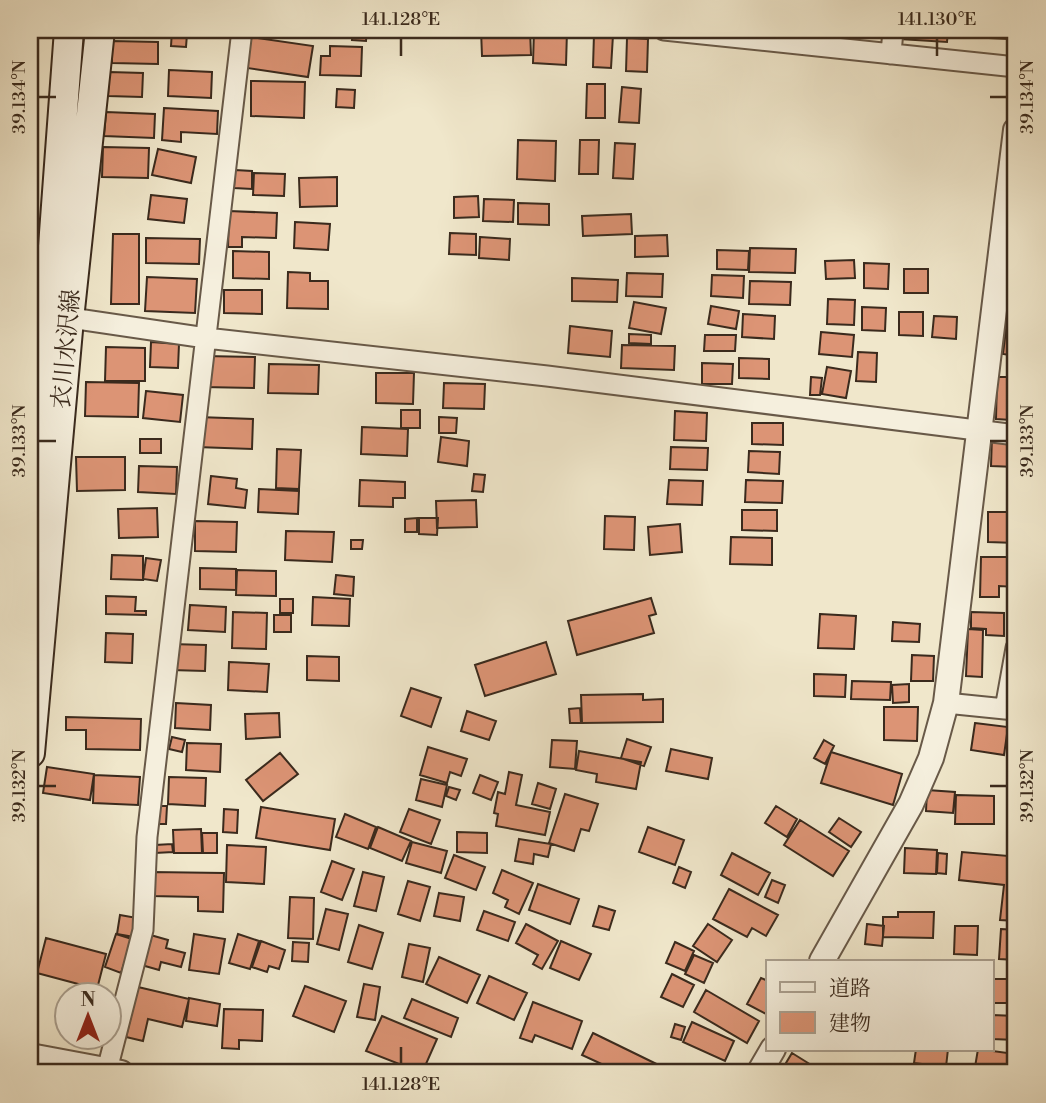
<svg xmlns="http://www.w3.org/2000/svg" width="1046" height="1103" viewBox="0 0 1046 1103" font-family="'Libre Bodoni','Noto Serif JP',serif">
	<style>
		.building { fill: #dc9475; stroke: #3a2a1d; stroke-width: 2 }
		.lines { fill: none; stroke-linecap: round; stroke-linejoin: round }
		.minor-casing { stroke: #685948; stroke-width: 23 }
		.tertiary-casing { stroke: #685948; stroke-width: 28 }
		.secondary-casing { stroke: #3a2a1d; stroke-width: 32 }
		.minor { stroke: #f5efdd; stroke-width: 19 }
		.tertiary { stroke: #f5efdd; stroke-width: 24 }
		.secondary { stroke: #f5efdd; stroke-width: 28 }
		.ticks { fill: none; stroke: #3a2a1d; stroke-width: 2.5 }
		.labels { text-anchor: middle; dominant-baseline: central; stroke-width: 5; stroke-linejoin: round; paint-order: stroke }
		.street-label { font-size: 24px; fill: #3a2a1d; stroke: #f5efdd }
		.neatline { fill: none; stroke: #3a2a1d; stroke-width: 2.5 }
		.ticks-label { font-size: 18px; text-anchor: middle; fill: #3a2a1d }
	</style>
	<rect width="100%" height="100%" fill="#f0e7cb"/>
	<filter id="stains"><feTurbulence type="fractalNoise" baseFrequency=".00286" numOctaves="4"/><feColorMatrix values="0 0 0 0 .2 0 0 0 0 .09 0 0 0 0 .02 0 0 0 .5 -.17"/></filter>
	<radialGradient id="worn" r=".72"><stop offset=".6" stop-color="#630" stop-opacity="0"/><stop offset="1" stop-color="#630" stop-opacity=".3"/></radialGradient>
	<!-- building -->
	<path class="building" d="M172,30H223L222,35L187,34L186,47L171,46Z
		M304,30H351V32Z
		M353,30H367L366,41L352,40Z
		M481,30H530L531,55L482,56Z
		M534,30L567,31L566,65L533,63Z
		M901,30H948L947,42L900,39Z
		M950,30H1009L1008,39L949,36Z
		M594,34L613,35L611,68L593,67Z
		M251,37L313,46L308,77L247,68Z
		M627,38L648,39L647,72L626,71Z
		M112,41L158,42V64L112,63Z
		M330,46L362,47L361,76L320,75L321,56H330Z
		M169,70L212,72L211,98L168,96Z
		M109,72L143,73L142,97L108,96Z
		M251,81L305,82L304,118L251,116Z
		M587,84H605V118H586Z
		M622,87L641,89L639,123L619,122Z
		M337,89L355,90L354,108L336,107Z
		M164,108L218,111L217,134L181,132V142L162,140Z
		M106,112L155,114L154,138L104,136Z
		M518,140L556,141L555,181L517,179Z
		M580,140H599L598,174H579Z
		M615,143L635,144L633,179L613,178Z
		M103,147L149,148L148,178L102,177Z
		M158,149L196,157L191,183L152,175Z
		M235,170L252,171V189L234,188Z
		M254,173L285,174L284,196L253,195Z
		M337,177V206L300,207L299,178Z
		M151,195L187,199L184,223L148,219Z
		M478,196L479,217L454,218V197Z
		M484,199L514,200L513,222L483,221Z
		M518,203L549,204V225L518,224Z
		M229,211L277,213L276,238L242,237V247H228Z
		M631,214L632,234L583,236L582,216Z
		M295,222L330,224L328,250L294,248Z
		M450,233L476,234V255L449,254Z
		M113,234H139V304H111Z
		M667,235L668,256L635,257V236Z
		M480,237L510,239L509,260L479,258Z
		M146,238L200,239L199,264L146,263Z
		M750,248L796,249L795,273L749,272Z
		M717,250L749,251L748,270L717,269Z
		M233,251L269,252V279L233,278Z
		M854,260L855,278L826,279L825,261Z
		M864,263L889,264L888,289L864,288Z
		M904,269H928V293H904Z
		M288,272L310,273V281H328V309L287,308Z
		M627,273L663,274L662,297L626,296Z
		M712,275L744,276L743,298L711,296Z
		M147,277L197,279L195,313L145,311Z
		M572,278L618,280L617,302L572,301Z
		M750,281L791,282L790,305L749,304Z
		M224,290H262V314L224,313Z
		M828,299L855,300L854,325L827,324Z
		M634,302L666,308L661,334L629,328Z
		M711,306L739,311L736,329L708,324Z
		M862,307L886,308L885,331L862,330Z
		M899,312H923V336L899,335Z
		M743,314L775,316L774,339L742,337Z
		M934,316L957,317L956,339L932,337Z
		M1007,322L1016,323V356L1003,354Z
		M570,326L612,331L610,357L568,353Z
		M821,332L854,335L852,357L819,354Z
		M629,334L651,335V344L629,343Z
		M705,335H736L735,351H704Z
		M151,342L179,344L178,368L150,367Z
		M622,345L675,346L674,370L621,368Z
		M106,347L145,348V381H105Z
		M858,352L877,353L876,382L856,381Z
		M204,356L255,357L254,388L203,387Z
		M739,358L769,359V379L739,378Z
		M702,363L733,364L732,384H702Z
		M269,364L319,365L318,394L268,393Z
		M827,367L851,371L846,398L822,394Z
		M376,373H414L413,404L376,403Z
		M811,377L822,378L820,395H810Z
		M997,377H1016V400H1011V420L996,419Z
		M86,382L139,383L138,417L85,416Z
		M444,383L485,384L484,409L443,408Z
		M146,391L183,395L180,422L143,418Z
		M401,410H420V428H401Z
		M675,411L707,413L706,441L674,440Z
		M198,417L253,419L252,449L197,447Z
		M439,417L457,418L456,433H439Z
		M752,423H783V445L752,444Z
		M362,427L408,429L407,456L361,454Z
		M992,436L1016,437V467L991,466Z
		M441,437L469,441L467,466L438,462Z
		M140,439H161V453H140Z
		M671,447L708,448L707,470L670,469Z
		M277,449L301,450L299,489L276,488Z
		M749,451L780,452L779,474L748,472Z
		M76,457H125V490L77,491Z
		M139,466L177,467L176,494L138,492Z
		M474,474L485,475L483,492L472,491Z
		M211,476L237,479L236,488L247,490L245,508L208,504Z
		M360,480L405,482V498H393V507L359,506Z
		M669,480L703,481L702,505L667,504Z
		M746,480L783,481L782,503L745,502Z
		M259,489L299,491L298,514L258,512Z
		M476,500L477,527L437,528L436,501Z
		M157,508L158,537L119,538L118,509Z
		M742,510H777V531L742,530Z
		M988,512H1016V543L988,542Z
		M605,516L635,517L634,550L604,549Z
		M417,518V532H405V519Z
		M419,518H438L437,535L419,534Z
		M195,521L237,522L236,552L195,551Z
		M680,524L682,552L650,555L648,527Z
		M286,531L334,532L332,562L285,560Z
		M731,537L772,538V565L730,564Z
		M351,540H363L362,549H351Z
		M112,555L143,556V580L111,579Z
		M981,557H1016V587L999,586V597H980Z
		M146,558L161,560L157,581L143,579Z
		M200,568L236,569V590L200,589Z
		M237,570L276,571V596L236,595Z
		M336,575L354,577L353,596L334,594Z
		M106,596L136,597L135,611H146V615L106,614Z
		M313,597L350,599L349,626L312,625Z
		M651,598L656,614L649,616L654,633L577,655L568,621Z
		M280,599H293V613H280Z
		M190,605L226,607L225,632L188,630Z
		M233,612L267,613L266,649L232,648Z
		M971,612L1004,613V636L986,635V629L971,628Z
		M820,614L856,616L854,649L818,648Z
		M274,615H291V632H274Z
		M893,622L920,624L919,642L892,641Z
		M968,629L983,630L982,677L966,676Z
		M106,633L133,634L132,663L105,662Z
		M546,642L556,674L485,696L475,665Z
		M171,644L206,645L205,671L171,670Z
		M912,655L934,656L933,681H911Z
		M307,656L339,657V681L307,680Z
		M229,662L269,664L267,692L228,690Z
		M814,674L846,675L845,697L814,696Z
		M852,681L891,682L890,700L851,699Z
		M909,684V702L893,703L892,685Z
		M411,688L441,698L431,727L401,716Z
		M643,694V700L663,699V722L582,723L581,695Z
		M176,703L211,705L210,730L175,728Z
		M884,707H918L917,741L884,740Z
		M580,708L581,723H570L569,709Z
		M467,711L496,721L489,740L461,731Z
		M279,713L280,737L246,739L245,714Z
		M66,717L141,719L140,750L86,749V730H66Z
		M975,723L1008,727L1004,755L971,750Z
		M172,737L185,740L182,752L169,749Z
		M627,739L651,747L644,766L621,758Z
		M552,740L577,741L575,769L550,767Z
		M824,740L834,746L825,764L814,758Z
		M187,743L221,744L220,772L186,770Z
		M428,747L467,759L461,776L450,772L447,783L420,775Z
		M671,749L712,758L708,779L666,771Z
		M579,751L641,762L636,789L596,782L597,774L576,770Z
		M831,752L902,774L893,805L821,783Z
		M280,753L298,774L263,801L246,780Z
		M47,767L94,774L90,800L43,793Z
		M509,772L522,775L516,805L550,812L545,835L496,826L498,814L494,813L498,792L505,794Z
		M94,775L140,777L138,805L93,803Z
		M480,775L498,782L491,800L473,793Z
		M169,777L206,778L205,806L168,804Z
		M421,779L447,785L442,807L416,800Z
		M538,783L556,789L550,809L532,804Z
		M449,787L460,790L456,800L446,796Z
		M927,790L955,792L953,813L926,811Z
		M565,794L598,804L589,831L581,829L574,851L549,843Z
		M956,795L994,796V824H955Z
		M155,806H167L166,824H155Z
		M776,806L797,819L787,837L765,823Z
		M261,807L335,819L330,850L256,838Z
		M224,809L238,810L237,833L223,832Z
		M409,809L440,820L431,844L400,832Z
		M345,814L376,827L368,849L336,837Z
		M839,818L861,832L851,847L829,832Z
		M800,820L849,851L833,876L784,845Z
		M1011,826H1016V921L1000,920L1004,885L959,880L962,852L1008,856Z
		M378,827L411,841L402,861L370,848Z
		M648,827L684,840L675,865L639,852Z
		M201,829L202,853H174L173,830Z
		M457,832L487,833V853L457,852Z
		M202,833H217V853H203Z
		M519,839L551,844L548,857L534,854L533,864L515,861Z
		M412,842L447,851L441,873L406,863Z
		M172,844L173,852L155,853V845Z
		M227,845L266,847L264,884L226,882Z
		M905,848L937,850L936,874L904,873Z
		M732,853L770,873L758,895L721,875Z
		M938,853L947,854L946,874L937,873Z
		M454,855L485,867L476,890L445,878Z
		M332,861L354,869L342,900L321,892Z
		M679,867L691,872L685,888L673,883Z
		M502,870L533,883L519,914L505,907L508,900L493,893Z
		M151,872L224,873L223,912L198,911V897L151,896Z
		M363,872L384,877L376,911L354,906Z
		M772,880L785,885L778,903L765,897Z
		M408,881L430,887L420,921L398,914Z
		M538,884L579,899L570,924L529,910Z
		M729,889L778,915L766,936L752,928L747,937L713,919Z
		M439,893L464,897L460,921L434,916Z
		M290,897L314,898L313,939L288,938Z
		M599,906L615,911L609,930L593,926Z
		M326,909L348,914L339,950L317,944Z
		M484,911L515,922L508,941L477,930Z
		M898,912H934L933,938L883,937V917H898Z
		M120,915L137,918L134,937L117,934Z
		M526,924L558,941L542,969L533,964L538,955L516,943Z
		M708,924L732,940L717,962L693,946Z
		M867,924L884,926L882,946L865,944Z
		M359,925L383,933L372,969L348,962Z
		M955,926H978L977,955L954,954Z
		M1001,929L1016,930V960L999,959Z
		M116,934L132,939L121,973L105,967Z
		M147,934L168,940L166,948L185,953L181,967L161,962L159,970L138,964Z
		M194,934L225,939L219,974L189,970Z
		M238,934L259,941L250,969L229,963Z
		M46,938L106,954L97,989L37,973Z
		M261,941L285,950L279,969L269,966L267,972L252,967Z
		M561,941L591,954L579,980L550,968Z
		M293,942L309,943L308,962L292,961Z
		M675,942L694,951L685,971L666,963Z
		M409,944L430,948L423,982L402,977Z
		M694,955L713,963L704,983L685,974Z
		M439,957L480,975L467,1003L426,984Z
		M672,974L694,985L683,1007L661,997Z
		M489,976L527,993L514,1020L477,1003Z
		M761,978L768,981L766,1014L747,1004Z
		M992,979H1016V1003H992Z
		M364,984L380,987L375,1020L357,1017Z
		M305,986L346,1001L334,1032L293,1016Z
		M138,987L189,999L182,1027L148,1019L143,1041L126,1037Z
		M706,990L759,1021L747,1043L694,1012Z
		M189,998L220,1004L217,1026L186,1021Z
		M412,999L458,1018L451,1037L404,1018Z
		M533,1002L582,1021L572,1049L535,1035L532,1042L520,1038Z
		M224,1009L263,1010L262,1041L239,1040V1049L222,1048Z
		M992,1015L1016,1016V1040L992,1039Z
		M382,1016L437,1039L422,1073L366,1051Z
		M692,1022L734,1041L725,1061L683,1042Z
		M675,1024L685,1027L681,1040L671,1037Z
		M593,1033L675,1073H621L582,1055Z
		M916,1049H948L946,1067L914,1063Z
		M978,1049L1015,1054L1011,1073H974Z
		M792,1053L824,1073H780Z"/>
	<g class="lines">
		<defs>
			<path id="minor" d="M664,30L1016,67
				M891,54L893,30
				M30,312L206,338L547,376L1016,435
				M1016,648L1005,709L1016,710
				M946,703L1005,709
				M107,1070L143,930L147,837L242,30"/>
			<path id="tertiary" d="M822,961L911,804L931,758L946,703L1016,130
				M30,1056L121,1073
				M759,1073L773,1049"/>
			<path id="secondary" d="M30,494L48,314L69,30
				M30,753L69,319L100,30"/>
		</defs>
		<!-- minor casing -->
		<use href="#minor" class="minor-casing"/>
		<!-- tertiary casing -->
		<use href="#tertiary" class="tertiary-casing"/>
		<!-- secondary casing -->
		<use href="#secondary" class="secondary-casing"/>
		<!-- minor -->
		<use href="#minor" class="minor"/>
		<!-- tertiary -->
		<use href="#tertiary" class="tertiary"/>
		<!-- secondary -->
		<use href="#secondary" class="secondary"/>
	</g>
	<!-- ticks -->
	<path class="ticks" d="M401,38V56M937,38V56M38,97H56M990,97H1007M38,441H56M990,441H1007M38,786H56M990,786H1007M401,1047V1064"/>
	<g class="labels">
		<!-- street labels -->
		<g class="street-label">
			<text transform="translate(67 349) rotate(-85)">衣川水沢線</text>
		</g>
	</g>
	<!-- margin -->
	<rect width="1046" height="1103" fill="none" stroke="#f0e7cb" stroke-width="77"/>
	<!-- legend -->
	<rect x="766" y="960" width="228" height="91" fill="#f5efdd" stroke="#aaa090" stroke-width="2"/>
	<rect x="780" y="982" width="35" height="10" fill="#f5efdd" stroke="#aaa090" stroke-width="2"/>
	<text x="829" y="995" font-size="21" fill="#3a2a1d">道路</text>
	<rect x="780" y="1012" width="35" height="21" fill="#dc9475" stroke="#aaa090" stroke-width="2"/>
	<text x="829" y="1030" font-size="21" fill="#3a2a1d">建物</text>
	<!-- north arrow -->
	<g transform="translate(88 1016)"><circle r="33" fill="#f5efdd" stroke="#aaa090" stroke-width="2"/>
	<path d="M0-5L12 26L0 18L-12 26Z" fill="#8f2418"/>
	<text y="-10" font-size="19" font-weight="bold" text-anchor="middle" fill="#3a2a1d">N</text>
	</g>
	<rect x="38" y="38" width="969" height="1026" class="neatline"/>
	<g class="ticks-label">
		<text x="401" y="25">141.128°E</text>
		<text x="937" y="25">141.130°E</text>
		<text transform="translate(19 97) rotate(-90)" y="6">39.134°N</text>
		<text transform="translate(1027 97) rotate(-90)" y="6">39.134°N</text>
		<text transform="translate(19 441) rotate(-90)" y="6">39.133°N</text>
		<text transform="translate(1027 441) rotate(-90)" y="6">39.133°N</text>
		<text transform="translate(19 786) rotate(-90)" y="6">39.132°N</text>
		<text transform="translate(1027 786) rotate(-90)" y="6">39.132°N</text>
		<text x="401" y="1090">141.128°E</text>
	</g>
	<rect width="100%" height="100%" filter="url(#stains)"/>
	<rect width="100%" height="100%" fill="url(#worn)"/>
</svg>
